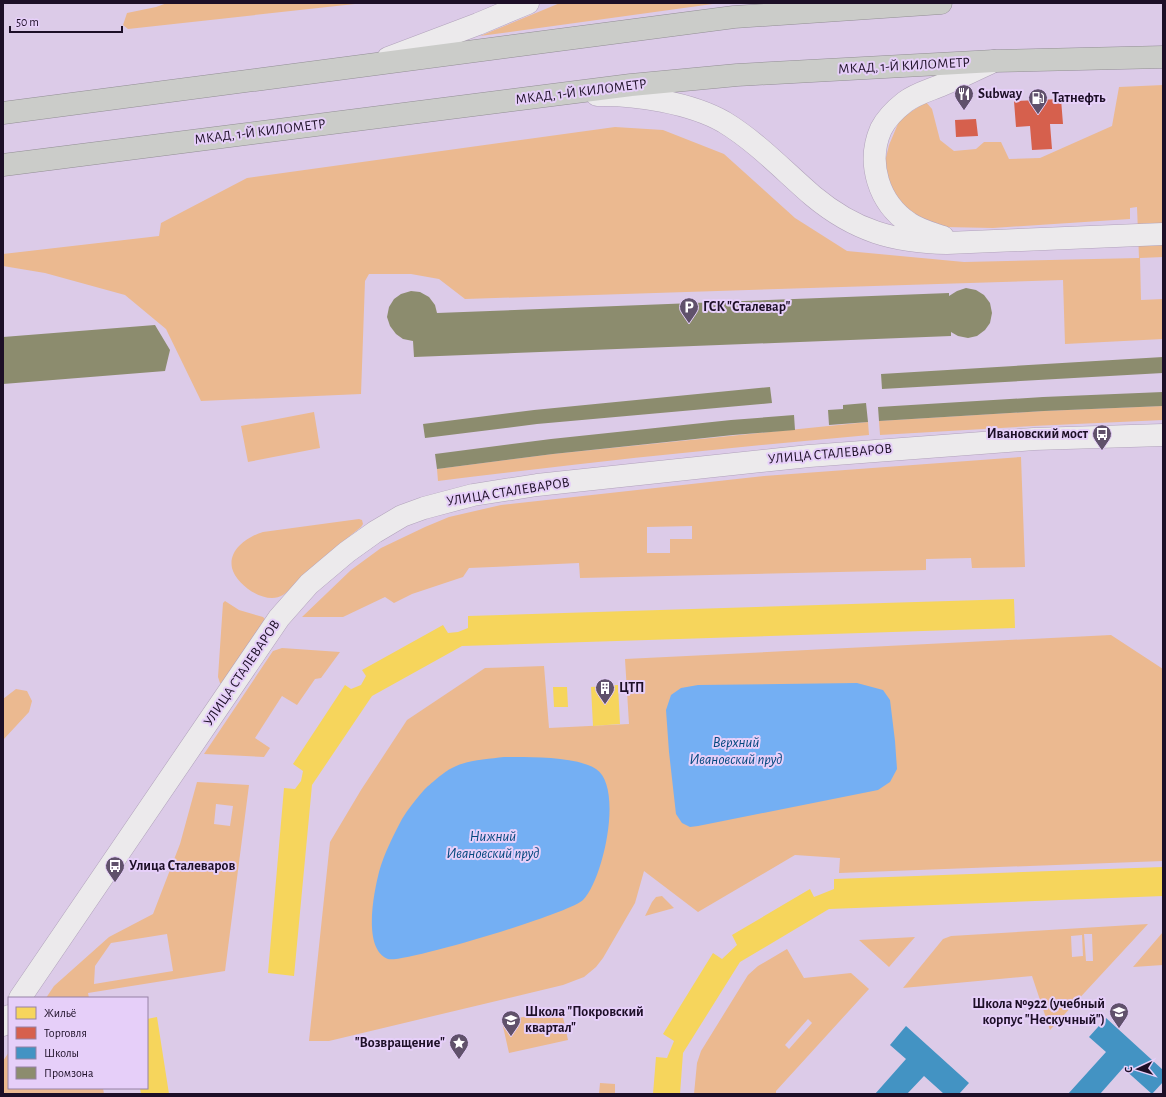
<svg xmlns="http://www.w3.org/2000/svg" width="1166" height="1097" viewBox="0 0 1166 1097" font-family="'Alegreya Sans',sans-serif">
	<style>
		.green { fill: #ebb990; fill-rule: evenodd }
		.water { fill: #74aff3 }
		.homes { fill: #f6d55c }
		.shops { fill: #d6604d }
		.schools { fill: #4393c3 }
		.industry { fill: #8c8c6e }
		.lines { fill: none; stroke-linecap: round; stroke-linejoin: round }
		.secondary-casing { stroke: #b1a2bb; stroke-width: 23 }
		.highway-casing { stroke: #928e94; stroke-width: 23 }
		.secondary { stroke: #eceaec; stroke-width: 22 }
		.highway { stroke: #cbccc9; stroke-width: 22 }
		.labels { text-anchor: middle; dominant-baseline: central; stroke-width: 4; stroke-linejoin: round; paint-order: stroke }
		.street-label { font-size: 14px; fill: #1d0f27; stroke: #e6cff9 }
		.poi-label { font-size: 14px; font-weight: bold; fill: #1d0f27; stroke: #e6cff9; text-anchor: start }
		.water-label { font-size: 15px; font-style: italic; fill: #04487e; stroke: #e6cff9 }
	</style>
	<rect width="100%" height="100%" fill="#dccbe8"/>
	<!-- green -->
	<path class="green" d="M167,3H364L128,29L123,25L127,13L156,7Z
		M560,3H720L480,36Z
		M1163,85V257L1140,258L1141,300L1163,299V339L1065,344L1063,280L465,299L439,279L411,274H369L365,281L361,394L201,401L166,329L125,295L45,273L3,266V254L159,236L161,223L247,178L615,127L663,130L724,154L795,218L847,251L964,262L1139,258L1137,207L1130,208V219L993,228L944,227L928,224L910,212L892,191L884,166L889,145L900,119L926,102L932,109L940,140L954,151L976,149L984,142H1001L1009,159L1040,158L1112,126L1119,87Z
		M1163,406V420L1033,426L880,435L879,421L1044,411Z
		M314,412L320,448L248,462L241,426Z
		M868,422L869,435C725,448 581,463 438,481L437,469L553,454Z
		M1021,457L1025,567L972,568L971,558L926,559V570L580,578L579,563L469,568L463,577L412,594L394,603L385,597L343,617H302L351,570L381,548L425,527L449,517L501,505L764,476ZM692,526V539H670V553H647V527Z
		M359,519L362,520L363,524L361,527C343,542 324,556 307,572C299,579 292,589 283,595C266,606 236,585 232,568C228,549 249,536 263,532Z
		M225,601L239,610L263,617L265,619V621L223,683H220L218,677L223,603Z
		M1111,635L1163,669V861L839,873L840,858L795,855L698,912L644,871L635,903L603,958L596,967L584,977L563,985L329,1041H309L330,842L361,790L407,720L485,668L544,666L549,728L629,724L625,659Z
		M282,648L340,652L321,678L315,679L297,705L282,696L255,738L270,748L264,757L204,754L273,651Z
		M16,689L27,691L32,701L29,712L3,740V699Z
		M197,782L249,785L225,971L88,993L89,998H46L54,986L109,937L153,914L180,844ZM216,804L233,806L230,826L214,824ZM167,934L173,971L94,984L95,966L111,943Z
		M662,896L674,908L645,916L652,902L656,897Z
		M1148,924L1050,1030L1032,976L903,988L943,939L951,936ZM1084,934H1092L1093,961H1086ZM1082,935L1083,956L1072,957L1071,936Z
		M1163,932V965L1133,967Z
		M915,937L889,967L859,940Z
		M787,949L804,978L851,973L869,989L776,1091V1094H694L697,1063L701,1051L748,975L758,966ZM808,1019L812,1023L789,1049L785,1045Z
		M561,1008L568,1040L509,1053L502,1022Z
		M9,1052V1088H103L104,1094H3V1061Z
		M600,1083L615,1084V1094H599Z"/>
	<!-- water -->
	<path class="water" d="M857,683L883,690L890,700L895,741L897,769L890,782L878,790L698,826L690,827L682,823L676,814L669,752L666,710L671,695L681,688L698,685Z
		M504,757C529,757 576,756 596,769C624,787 603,880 583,900C571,913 401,964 388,959C362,949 374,892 379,872C384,854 393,836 402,819C408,809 416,799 424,790C429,785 445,771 452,768C466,760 488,759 504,757Z"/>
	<!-- homes -->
	<path class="homes" d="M1014,599L1015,628L462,646L372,696L312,785L294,976L268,973L284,788L295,789L301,781L303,771L293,764L345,685L351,689L361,685L366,676L362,670L443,625L448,633L458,632L468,628V616Z
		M618,685L620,724L593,726L591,687Z
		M553,687H567L568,707H554Z
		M1163,867V896L829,909L740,962L683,1053L680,1094H653L656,1057L667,1058L674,1041L663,1034L713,953L722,959L737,945L732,935L810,889L814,897L834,889V879Z
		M157,1017L169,1094H141L140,1088H147V1019Z"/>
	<!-- shops -->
	<path class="shops" d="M1061,99L1063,124H1050L1052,149L1032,150L1030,126L1016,127L1014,101Z
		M976,119L978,136L956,137L955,120Z"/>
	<!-- schools -->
	<path class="schools" d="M1106,1018L1163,1070V1082L1152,1094L1123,1068L1100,1094H1068L1106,1052L1089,1037Z
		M906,1026L969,1083L959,1094H944L924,1076L907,1094H875L906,1059L890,1045Z"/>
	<!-- industry -->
	<path class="industry" d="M966,288L976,290L984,295L990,303L992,313L990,323L985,330L977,336L968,338L958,336L951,332V336L414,357L413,341L403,339L396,334L390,326L387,317L389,307L394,299L401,294L411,291L420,292L429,297L435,305L437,313L949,293V296L957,291Z
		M155,325L170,350L165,371L3,384V337Z
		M1163,357V373L882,389L881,374Z
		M770,387L772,403L537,424L425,438L423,424L534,410Z
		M1163,392V406L1044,411L879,421L878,407L1043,397Z
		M866,403L868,422L829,425L828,410L843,409V405Z
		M794,415L795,430L733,435L553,454L437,469L435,454L551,439L731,420Z"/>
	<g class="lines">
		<defs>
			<path id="secondary" d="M388,58L478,24L528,3
				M597,95C635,94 691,103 724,122C757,142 784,171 813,196C855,231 894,242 947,243L1163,234
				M943,237C931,233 919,230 909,223C879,203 866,163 881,129C886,119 896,109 905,102C917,93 931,90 944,84C961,77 977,69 994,61
				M20,998L279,618L309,584L347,552L375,532L402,516L424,508L473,495L537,485L809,456L1034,439L1163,435
				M3,1025L9,1016"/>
			<path id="highway" d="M3,113L734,17L941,3
				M3,165L631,85L737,75L994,61L1163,57"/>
		</defs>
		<!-- secondary casing -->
		<use href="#secondary" class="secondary-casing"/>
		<!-- highway casing -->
		<use href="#highway" class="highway-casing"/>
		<!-- secondary -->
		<use href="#secondary" class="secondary"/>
		<!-- highway -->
		<use href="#highway" class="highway"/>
	</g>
	<!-- icons -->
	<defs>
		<symbol id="restaurant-pin" viewBox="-11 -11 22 30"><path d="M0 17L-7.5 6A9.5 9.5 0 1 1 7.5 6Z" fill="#60516b" stroke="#e6cff9"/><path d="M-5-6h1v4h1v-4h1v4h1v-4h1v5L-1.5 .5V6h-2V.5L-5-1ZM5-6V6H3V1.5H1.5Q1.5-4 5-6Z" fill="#fff"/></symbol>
		<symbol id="fuel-pin" viewBox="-11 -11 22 30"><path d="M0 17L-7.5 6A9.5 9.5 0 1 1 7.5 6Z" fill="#60516b" stroke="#e6cff9"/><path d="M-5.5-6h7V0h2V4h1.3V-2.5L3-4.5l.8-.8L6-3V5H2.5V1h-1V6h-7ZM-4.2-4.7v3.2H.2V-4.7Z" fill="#fff"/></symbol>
		<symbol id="parking-pin" viewBox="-11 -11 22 30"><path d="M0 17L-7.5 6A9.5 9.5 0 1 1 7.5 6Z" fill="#60516b" stroke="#e6cff9"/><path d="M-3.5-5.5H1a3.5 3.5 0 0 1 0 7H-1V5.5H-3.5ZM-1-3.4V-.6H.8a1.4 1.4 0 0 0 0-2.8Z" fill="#fff"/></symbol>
		<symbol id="bus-pin" viewBox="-11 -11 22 30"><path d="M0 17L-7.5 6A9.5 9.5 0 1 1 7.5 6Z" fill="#60516b" stroke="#e6cff9"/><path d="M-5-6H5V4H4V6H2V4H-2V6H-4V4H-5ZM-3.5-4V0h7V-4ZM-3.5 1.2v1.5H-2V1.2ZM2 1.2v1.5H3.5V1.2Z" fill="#fff"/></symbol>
		<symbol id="building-pin" viewBox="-11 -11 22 30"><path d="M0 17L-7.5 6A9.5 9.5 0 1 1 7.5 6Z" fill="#60516b" stroke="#e6cff9"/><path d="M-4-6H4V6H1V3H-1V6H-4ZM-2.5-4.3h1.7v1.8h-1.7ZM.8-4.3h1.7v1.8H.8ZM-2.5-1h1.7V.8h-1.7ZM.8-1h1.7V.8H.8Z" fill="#fff"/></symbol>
		<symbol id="school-pin" viewBox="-11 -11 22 30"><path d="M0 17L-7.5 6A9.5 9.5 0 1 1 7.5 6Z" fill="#60516b" stroke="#e6cff9"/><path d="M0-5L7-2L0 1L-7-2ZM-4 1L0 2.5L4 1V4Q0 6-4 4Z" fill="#fff"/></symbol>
		<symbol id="sight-pin" viewBox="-11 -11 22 30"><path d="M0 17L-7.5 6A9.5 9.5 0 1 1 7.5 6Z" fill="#60516b" stroke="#e6cff9"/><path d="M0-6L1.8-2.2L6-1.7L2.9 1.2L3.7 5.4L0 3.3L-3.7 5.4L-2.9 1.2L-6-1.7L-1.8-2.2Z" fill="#fff"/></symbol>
	</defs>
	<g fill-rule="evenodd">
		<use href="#restaurant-pin" x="953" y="83" width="22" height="30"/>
		<use href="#fuel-pin" x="1027" y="87" width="22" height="30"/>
		<use href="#parking-pin" x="678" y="296" width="22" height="30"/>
		<use href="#bus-pin" x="1091" y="423" width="22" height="30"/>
		<use href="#building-pin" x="594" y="677" width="22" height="30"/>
		<use href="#bus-pin" x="104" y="855" width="22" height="30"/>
		<use href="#school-pin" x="1108" y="1001" width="22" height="30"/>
		<use href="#school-pin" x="500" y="1009" width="22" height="30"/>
		<use href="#sight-pin" x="448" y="1032" width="22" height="30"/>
	</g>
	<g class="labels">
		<!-- street labels -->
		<g class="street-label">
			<text transform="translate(904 66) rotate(-3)">МКАД, 1-Й КИЛОМЕТР</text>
			<text transform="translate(581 92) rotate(-7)">МКАД, 1-Й КИЛОМЕТР</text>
			<text transform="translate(260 132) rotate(-7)">МКАД, 1-Й КИЛОМЕТР</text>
			<text transform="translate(830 454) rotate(-5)">УЛИЦА СТАЛЕВАРОВ</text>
			<text transform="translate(508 492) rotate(-9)">УЛИЦА СТАЛЕВАРОВ</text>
			<text transform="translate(242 673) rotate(-56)">УЛИЦА СТАЛЕВАРОВ</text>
		</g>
		<!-- poi labels -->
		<g class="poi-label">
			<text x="978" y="94">Subway</text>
			<text x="1052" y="98">Татнефть</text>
			<text x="703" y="307">ГСК "Сталевар"</text>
			<text x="1088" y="434" text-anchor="end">Ивановский мост</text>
			<text x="619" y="688">ЦТП</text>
			<text x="129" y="866">Улица Сталеваров</text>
			<text x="1105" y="1004" text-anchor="end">Школа №922 (учебный<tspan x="1105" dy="16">корпус "Нескучный")</tspan></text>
			<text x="525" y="1012">Школа "Покровский<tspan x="525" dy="16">квартал"</tspan></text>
			<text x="445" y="1043" text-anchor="end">"Возвращение"</text>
		</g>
		<!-- water labels -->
		<g class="water-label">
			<text x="736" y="742">Верхний<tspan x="736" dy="17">Ивановский пруд</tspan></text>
			<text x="493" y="836">Нижний<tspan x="493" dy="17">Ивановский пруд</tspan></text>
		</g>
	</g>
	<!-- border -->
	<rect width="1166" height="1097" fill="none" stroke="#1d0f27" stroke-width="8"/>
	<!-- legend -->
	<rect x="8" y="997" width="140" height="92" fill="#e6cff9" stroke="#9682a5"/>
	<rect x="16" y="1007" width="20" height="12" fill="#f6d55c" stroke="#9682a5"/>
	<text x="44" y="1017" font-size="12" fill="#1d0f27">Жильё</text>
	<rect x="16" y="1027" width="20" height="12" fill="#d6604d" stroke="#9682a5"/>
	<text x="44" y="1037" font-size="12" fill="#1d0f27">Торговля</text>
	<rect x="16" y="1047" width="20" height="12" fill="#4393c3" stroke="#9682a5"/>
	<text x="44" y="1057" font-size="12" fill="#1d0f27">Школы</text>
	<rect x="16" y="1067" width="20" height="12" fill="#8c8c6e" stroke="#9682a5"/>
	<text x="44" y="1077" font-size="12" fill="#1d0f27">Промзона</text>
	<!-- north arrow -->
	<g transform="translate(1138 1069) rotate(266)" stroke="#e6cff9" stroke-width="3" paint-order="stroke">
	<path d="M0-3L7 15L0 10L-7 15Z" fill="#1d0f27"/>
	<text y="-6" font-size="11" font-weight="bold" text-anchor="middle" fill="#1d0f27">С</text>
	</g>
	<!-- scale -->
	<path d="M10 26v6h112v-6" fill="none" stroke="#1d0f27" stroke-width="2"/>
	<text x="16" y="26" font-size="12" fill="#1d0f27" stroke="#e6cff9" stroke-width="3" paint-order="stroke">50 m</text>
</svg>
